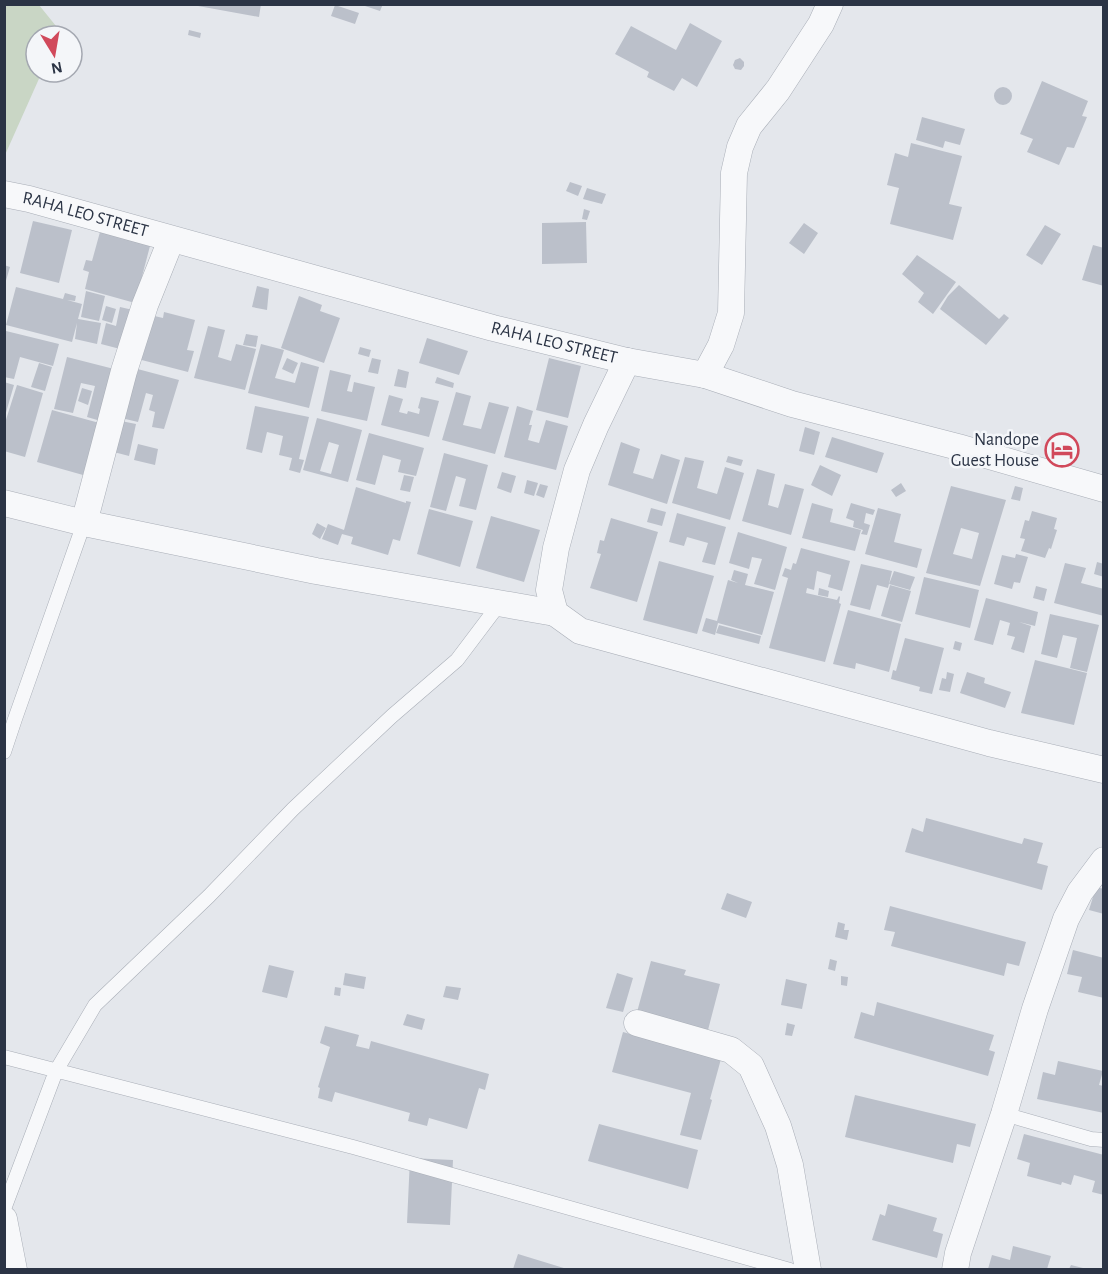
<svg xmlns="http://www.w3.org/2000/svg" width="1108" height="1274" viewBox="0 0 1108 1274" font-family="'Alegreya Sans',sans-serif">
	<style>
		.green { fill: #c9d6c5 }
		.building { fill: #bbc0ca; fill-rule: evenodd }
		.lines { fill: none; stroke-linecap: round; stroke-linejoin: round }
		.service-casing { stroke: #a9aeb7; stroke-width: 15 }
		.minor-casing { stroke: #a9aeb7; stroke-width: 27 }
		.service { stroke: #f7f8fa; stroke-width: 14 }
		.minor { stroke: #f7f8fa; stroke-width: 26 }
		.labels { text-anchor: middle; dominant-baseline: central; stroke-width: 5; stroke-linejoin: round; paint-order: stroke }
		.street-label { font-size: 18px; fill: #2b3445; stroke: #f4f6f9 }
		.poi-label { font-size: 18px; fill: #2b3445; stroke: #f4f6f9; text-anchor: end }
	</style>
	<rect width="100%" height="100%" fill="#e4e7ec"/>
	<!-- green -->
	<path class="green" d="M5,4L39,5L60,31L58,36H36V72H42L5,155Z"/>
	<!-- building -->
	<path class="building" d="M187,4H261L259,17Z
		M359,4H383L380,11Z
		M335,5L359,13L355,24L331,16Z
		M690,23L722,41L697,87L682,78L674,91L647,77L649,72L615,54L631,26L676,50Z
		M189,30L201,33L200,38L188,35Z
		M740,58L744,62V66L741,70L735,69L733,65L735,60Z
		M1042,81L1088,101L1082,116L1087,117L1074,148L1067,147L1059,165L1027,152L1033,139L1020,134Z
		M994 96a9 9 0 1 1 18 0a9 9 0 1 1-18 0Z
		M922,117L965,129L960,145L945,141L943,148L916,140Z
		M911,143L962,156L949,204L962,207L953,240L890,224L899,188L887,185L895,153L908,157Z
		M570,182L582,186L578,196L566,191Z
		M587,188L606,194L602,204L583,199Z
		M584,209L590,211L587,220L582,219Z
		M33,221L72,230L59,283L20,273Z
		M586,222L587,263L542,264V223Z
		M804,223L818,233L804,254L789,243Z
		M1045,225L1061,234L1042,265L1026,255Z
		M100,232L150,246L135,303L85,289L89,272L83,270L86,260L92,261Z
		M1093,245L1104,248V286L1082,280Z
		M917,255L956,282L933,314L918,302L924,293L902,274Z
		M4,265L10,267L5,284H4Z
		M959,285L999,319L1004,314L1009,318L986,345L940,309L948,296Z
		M257,286L269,289L267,310L252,307Z
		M16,287L63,299L65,293L76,296L75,301L67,300L82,304L78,319L101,323L97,344L75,339L77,323L72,342L6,325Z
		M86,291L105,296L99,321L81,317Z
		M299,296L322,305L320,311L340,318L324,363L281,348Z
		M106,306L116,309L112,323L102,320Z
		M120,307L133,310L124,350L101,344L106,323L116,326Z
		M164,312L195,320L187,350L194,351L188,372L134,358L146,314L163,318Z
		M208,326L225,330L218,357L231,361L236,344L256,349L245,390L194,378Z
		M6,331L59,344L53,366L20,357L14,379L4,377Z
		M246,334L258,336L256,347L243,345Z
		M427,338L468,351L459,375L419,363Z
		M261,344L284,350L275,378L295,383L301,362L319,367L309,408L248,393Z
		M360,347L371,350L369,357L358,354Z
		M67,357L118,370L104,422L87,417L95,386L81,383L73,413L54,409Z
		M287,358L298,363L293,374L282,369Z
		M372,358L381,360L378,374L368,372Z
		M549,358L581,366L568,418L536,410Z
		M39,363L52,367L45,391L31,387Z
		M130,367L179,380L164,429L152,427L155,412L149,410L153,395L146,393L138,422L117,417Z
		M398,369L409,372L406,388L394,386Z
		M330,370L351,375L347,391L352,392L354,382L375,387L367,421L321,411Z
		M437,377L454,383L453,388L435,383Z
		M4,382L14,385L5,416H4Z
		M17,385L43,393L25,457L4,451V426Z
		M82,388L92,391L88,405L78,401Z
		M456,392L471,396L463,425L481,429L489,402L509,407L495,454L442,440Z
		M389,395L403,399L399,412L407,414L408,411L419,414L420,409L418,408L421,397L439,401L429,437L381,425Z
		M255,406L309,417L299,459L304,460L300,473L289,470L292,458L279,455L283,436L267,432L262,453L246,449Z
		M517,406L533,411L529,425H532L528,440L539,443L546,420L568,426L556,470L504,457Z
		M52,410L103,424L89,454L83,475L37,462Z
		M317,418L362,430L348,482L303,470ZM329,442L339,445L331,474L320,471Z
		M116,420L136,424L129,456L110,451Z
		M805,427L820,432L814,455L799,451Z
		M369,433L424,448L416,476L398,472L401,460L383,455L375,485L356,480Z
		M832,437L884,453L877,473L825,457Z
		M621,442L640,449L633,473L653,479L661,454L680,460L667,504L608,485Z
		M138,444L158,449L155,465L134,460Z
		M444,453L488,465L476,510L459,506L466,479L456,476L446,511L430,507Z
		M728,456L743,460L741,466L726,462Z
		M685,457L704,461L697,488L717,494L725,467L744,473L730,520L672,503Z
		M820,465L841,475L832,496L811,485Z
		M757,469L775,474L768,505L778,508L785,484L804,489L791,535L742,521Z
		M502,472L516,476L511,493L497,488Z
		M404,475L414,477L410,492L400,490Z
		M527,480L538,483L534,496L524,493Z
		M901,483L906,491L896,497L891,490Z
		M540,484L548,486L544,498L536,495Z
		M951,486L1006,500L980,586L926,573ZM961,528L979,533L972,559L953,554Z
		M1015,486L1023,488L1020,501L1011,499Z
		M356,487L406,503V501L411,502L400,541L393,539L388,555L351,544L353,537L342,534L338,545L322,539L328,524L344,530Z
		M812,503L833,509L830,522L861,530L855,551L802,538Z
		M851,503L875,510L873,515L866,513L864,523L870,525L867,535L861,534L863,530L853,527L854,521L846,518Z
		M651,508L666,512L662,526L647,522Z
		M878,508L901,514L894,542L922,549L917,568L865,554Z
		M429,509L473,521L460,567L417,554Z
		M1032,511L1057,518L1054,529L1057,530L1051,549L1049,548L1045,558L1021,551L1025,539L1020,538L1025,520L1029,521Z
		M677,513L726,527L715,565L702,562L708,543L687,537L684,546L669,542Z
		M491,516L540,530L524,582L476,568Z
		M611,518L658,532L637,602L590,588L601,554L597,553L600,540L604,541Z
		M317,523L326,528L320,539L312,534Z
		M738,532L787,547L775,590L754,584L762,559L752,557L749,569L729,563Z
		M801,548L850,561L842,591L828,587L831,575L817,571L814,590L807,588L806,593L837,600L839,596L840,597L839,603L841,604L825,662L769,648L788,578L782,576L785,568L791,570L793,563L796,564Z
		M1016,554L1028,557L1020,583L1014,582L1012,589L994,584L1002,555L1015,558Z
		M659,561L714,576L697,634L643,620Z
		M1097,562L1104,564V577L1094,574Z
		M1065,563L1086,568L1081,583L1104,589V616L1054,603Z
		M861,564L892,571L888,588L877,585L870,610L850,605Z
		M734,570L748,574L745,585L774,592L762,635L718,623L715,635L702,631L706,618L717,621L728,580L738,583L731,580Z
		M894,571L915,577L910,590L889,584Z
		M924,577L979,590L970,628L915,614Z
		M890,585L911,591L902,622L881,616Z
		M1036,586L1047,589L1044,601L1033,598Z
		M819,588L829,591L828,597L818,595Z
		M986,598L1038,612L1035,626L1019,622L1031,626L1024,653L1011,649L1015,637L1007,635L1010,623L1000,620L993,645L974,640Z
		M848,610L901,624L889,672L856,663L855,669L833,664Z
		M1050,614L1099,625L1087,672L1070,668L1077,638L1063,635L1057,658L1041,654Z
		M719,625L761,636L759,644L716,633Z
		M905,638L944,648L932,694L919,691L920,687L891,679L893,670L896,671Z
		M955,641L962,643L960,651L953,649Z
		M1035,660L1087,673L1074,725L1021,713Z
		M947,672L954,674L950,692L939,690L942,678L946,679Z
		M967,672L985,678L984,683L1011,692L1005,708L960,693Z
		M926,818L1022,844L1024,838L1043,843L1037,863L1048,866L1042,890L905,852L912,828L923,832Z
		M1096,887L1104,889V914L1089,910Z
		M727,893L752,902L746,918L721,909Z
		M890,906L1026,942L1019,966L1007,963L1004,976L891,946L895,932L884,930Z
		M838,922L845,924L844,930H849L847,940L835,937Z
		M1073,950L1104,958V998L1078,992L1082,977L1067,974Z
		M830,959L837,961L835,971L828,969Z
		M651,961L686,970L684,975L720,984L708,1030L637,1012Z
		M269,965L294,971L287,998L262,992Z
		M345,973L366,977L364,989L343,985Z
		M617,973L633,978L623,1012L606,1008Z
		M841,976L848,977L847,986L841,985Z
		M786,979L807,984L802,1009L781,1005Z
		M446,986L461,988L458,1000L443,997Z
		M335,987L341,988L340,996L334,995Z
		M877,1002L994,1035L989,1050L995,1052L988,1076L854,1038L861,1012L874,1016Z
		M407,1014L425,1019L422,1030L403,1025Z
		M787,1023L795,1025L792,1036L785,1035Z
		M325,1026L359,1035L356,1046L369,1049L371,1041L489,1074L485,1090L479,1088L467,1129L429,1118L427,1126L408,1121L410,1113L335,1092L332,1102L318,1098L320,1088L318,1087L330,1047L320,1043Z
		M623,1032L721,1059L710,1099L712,1100L701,1140L680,1135L691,1093L612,1072Z
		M1058,1061L1103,1071L1099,1085L1104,1086V1113L1037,1099L1043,1072L1055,1075Z
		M855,1095L976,1124L970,1147L957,1144L953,1163L845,1137Z
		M599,1124L698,1150L688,1189L588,1161Z
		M1024,1134L1104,1155V1195L1092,1192L1095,1181L1074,1175L1071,1185L1062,1182L1061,1185L1027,1176L1030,1163L1017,1159Z
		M410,1158L453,1160L450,1225L407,1223Z
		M888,1204L937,1218L933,1231L943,1234L937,1258L872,1240L880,1214L885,1216Z
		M1013,1246L1051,1256L1047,1269H988L992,1255L1010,1260Z
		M518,1254L567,1269H513Z
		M1071,1265L1087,1269H1069Z"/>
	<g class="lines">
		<defs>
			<path id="service" d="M4,752L15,719L84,523
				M4,1057L353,1147L790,1270
				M1004,1114L1091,1139L1104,1140
				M4,1209L56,1071L95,1005L209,896L293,809L392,716L457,660L500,603"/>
			<g id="minor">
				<path id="s1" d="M4,194L29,199L493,328L627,361L705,375L792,404L958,447L1104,489"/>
				<path d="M627,361L596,425L577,470L556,548L549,590L555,613L580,631L989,743L1104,770"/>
				<path d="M705,375L721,345L731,313L734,173L740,147L749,126L778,90L821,24L830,4"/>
				<path d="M4,503L84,523L316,571L555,613"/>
				<path d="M84,523L124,371L145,305L171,240"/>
				<path d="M637,1023L731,1050L751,1066L778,1126L790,1165L808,1270"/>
				<path d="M4,1219L14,1270"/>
				<path d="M955,1270L958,1253L1004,1114L1035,1009L1066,919L1080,892L1104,860"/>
			</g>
		</defs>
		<!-- service casing -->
		<use href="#service" class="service-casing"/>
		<!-- minor casing -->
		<use href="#minor" class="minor-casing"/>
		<!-- service -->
		<use href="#service" class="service"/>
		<!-- minor -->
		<use href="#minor" class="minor"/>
	</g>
	<!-- icons -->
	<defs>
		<symbol id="hotel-ring" viewBox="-11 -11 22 22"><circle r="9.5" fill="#f4f6f9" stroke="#d1495b" stroke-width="1.5"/><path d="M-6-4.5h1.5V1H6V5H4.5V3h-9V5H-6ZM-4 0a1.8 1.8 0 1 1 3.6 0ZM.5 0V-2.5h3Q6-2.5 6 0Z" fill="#d1495b"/></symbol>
	</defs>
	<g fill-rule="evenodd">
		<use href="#hotel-ring" x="1043" y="431" width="38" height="38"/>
	</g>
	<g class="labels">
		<!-- street labels -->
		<g class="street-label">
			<text stroke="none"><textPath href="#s1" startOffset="84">RAHA LEO STREET</textPath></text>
			<text stroke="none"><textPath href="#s1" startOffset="570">RAHA LEO STREET</textPath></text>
		</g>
		<!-- poi labels -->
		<g class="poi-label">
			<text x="1039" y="440">Nandope<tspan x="1039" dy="21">Guest House</tspan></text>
		</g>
	</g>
	<!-- border -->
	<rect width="1108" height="1274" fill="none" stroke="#2b3445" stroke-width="12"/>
	<!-- north arrow -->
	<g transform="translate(54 54) rotate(169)"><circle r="28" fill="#f4f6f9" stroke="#a4a8b1" stroke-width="1.5"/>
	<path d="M0-4.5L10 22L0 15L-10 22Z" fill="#d1495b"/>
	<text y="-9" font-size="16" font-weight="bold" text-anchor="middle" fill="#2b3445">N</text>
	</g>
</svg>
